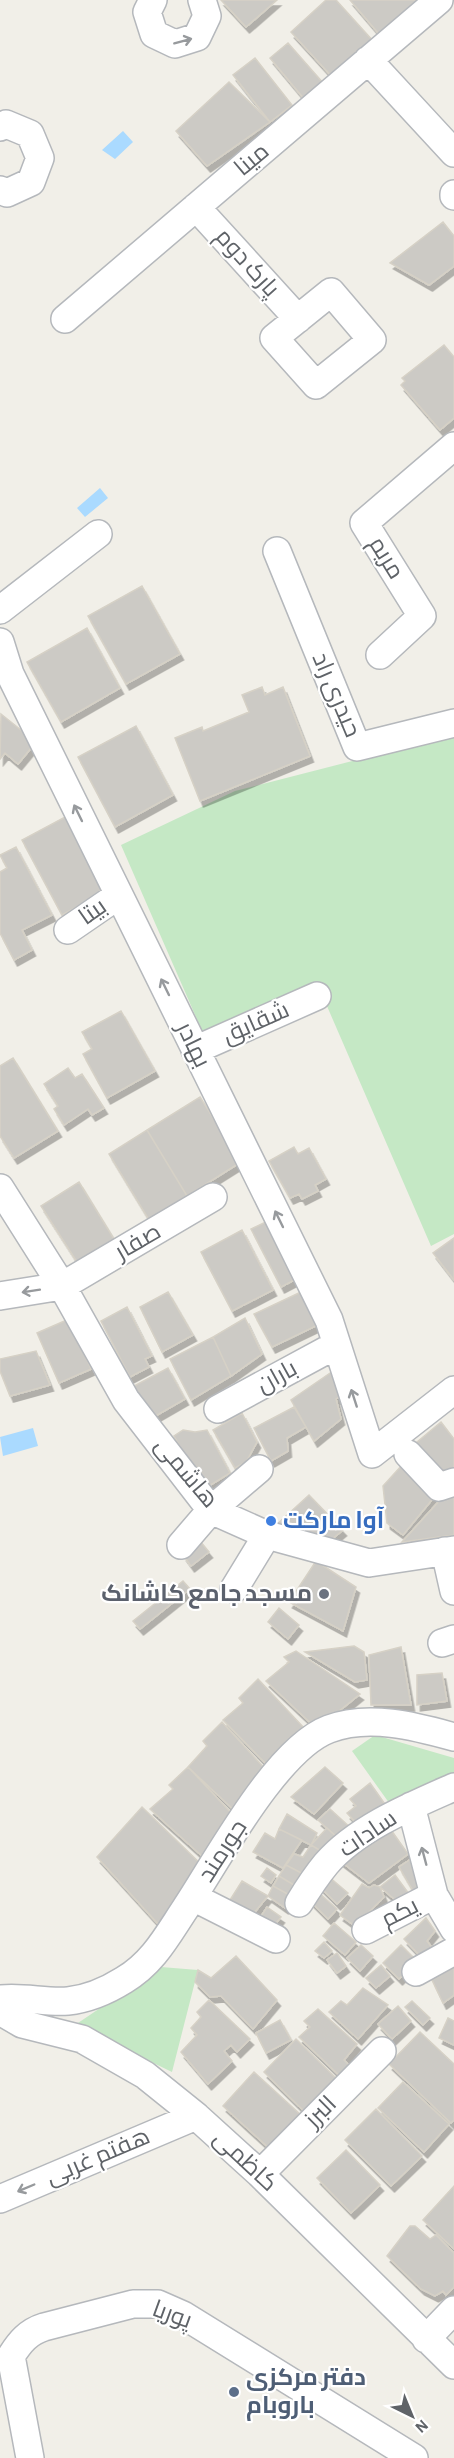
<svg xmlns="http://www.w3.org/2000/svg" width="454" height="2458" viewBox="0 0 454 2458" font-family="'Alegreya Sans',Cairo,sans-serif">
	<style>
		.green { fill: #c5e8c5 }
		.water { fill: #aadaff }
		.building { fill: #cccac5; stroke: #d6d1c6; stroke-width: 1.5; filter: url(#shadow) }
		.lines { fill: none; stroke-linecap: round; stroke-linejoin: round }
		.minor-casing { stroke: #b5b8bc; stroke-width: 30 }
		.minor { stroke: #fff; stroke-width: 27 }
		.oneway { stroke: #979a9d }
		.shop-dot { fill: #3f7fe0; stroke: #fff; stroke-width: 2 }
		.worship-dot { fill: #6b7280; stroke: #fff; stroke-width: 2 }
		.service-dot { fill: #5c6f8a; stroke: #fff; stroke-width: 2 }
		.labels { text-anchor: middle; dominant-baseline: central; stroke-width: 4.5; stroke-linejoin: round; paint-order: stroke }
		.street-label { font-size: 24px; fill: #5f6368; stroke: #fff }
		.shop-label { font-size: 24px; font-weight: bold; fill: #366cbe; stroke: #fff; text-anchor: start }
		.worship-label { font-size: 24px; font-weight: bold; fill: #5b616d; stroke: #fff; text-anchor: end }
		.service-label { font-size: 24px; font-weight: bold; fill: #4e5e75; stroke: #fff; text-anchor: start }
	</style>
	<defs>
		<filter id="shadow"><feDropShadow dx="3.5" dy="6" stdDeviation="0" flood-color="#0004"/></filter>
	</defs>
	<rect width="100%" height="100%" fill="#f1efe8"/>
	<!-- green -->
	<path class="green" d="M454,735V1234L431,1246L320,990L206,1040L121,845L235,791Z
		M375,1735L454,1758V1776L392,1807L352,1751Z
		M161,1967L198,1970L172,2072L75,2025Z"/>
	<!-- water -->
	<path class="water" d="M123,131L133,142L115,159L102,150Z
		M100,488L108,498L85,517L77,508Z
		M33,1428L38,1446L3,1456L0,1437Z"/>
	<!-- building -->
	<path class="building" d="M221,0H277L246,27Z
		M326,0H336L374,42L334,79L291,32Z
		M350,0H419L379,34Z
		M288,43L324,84L305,100L270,58Z
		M255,58L292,105L270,122L233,75Z
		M229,82L270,122L207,166L176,131Z
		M443,222L454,236V266L429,285L390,263Z
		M444,345L454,357V418L440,430L401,385L405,381L402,378Z
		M142,586L180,654L126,684L88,616Z
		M87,628L120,688L61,722L27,662Z
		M262,687L265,695L283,687L310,756L200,801L175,738L202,727L203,731L249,712L242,695Z
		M1,714L36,742L18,764L5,753L0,759Z
		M136,726L173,795L115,827L78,757Z
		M67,816L106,891L62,915L22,840Z
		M16,847L52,915L22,930L32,950L14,960L0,933V872L7,868L0,855Z
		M121,1011L155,1071L107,1098L83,1054L92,1049L82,1032Z
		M13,1058L58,1131L14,1158L0,1136V1066Z
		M68,1068L75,1078L82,1074L104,1108L92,1115L88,1109L64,1125L54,1109L58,1106L44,1084Z
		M200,1097L241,1162L187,1196L147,1130Z
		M147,1130L187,1196L149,1220L109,1154Z
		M294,1147L298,1154L309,1148L326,1179L315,1185L318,1191L302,1199L299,1194L290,1198L269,1161Z
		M79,1182L114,1239L77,1262L41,1206Z
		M272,1219L302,1276L281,1287L251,1229Z
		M242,1230L273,1290L232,1311L201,1252Z
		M454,1238V1280L433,1253Z
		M303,1291L322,1323L272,1347L254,1314Z
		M168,1292L193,1335L162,1352L140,1307Z
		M127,1307L152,1356L145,1359L149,1367L130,1377L101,1321Z
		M245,1318L262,1354L231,1376L213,1337Z
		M69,1319L91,1369L59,1383L37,1333Z
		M213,1337L231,1376L191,1400L170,1359Z
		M36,1351L50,1385L10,1396L0,1371V1359Z
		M168,1368L185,1399L152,1418L134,1386Z
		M333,1371L345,1393L336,1399L341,1419L314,1441L291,1400Z
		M294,1407L306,1427L287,1438L288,1451L271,1461L254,1428Z
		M242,1413L257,1442L246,1462L235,1468L213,1430Z
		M441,1422L454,1439V1476L443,1479L411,1447Z
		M183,1430L195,1432L207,1430L230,1473L204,1489L174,1436Z
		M402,1465L435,1496L403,1535L387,1523L383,1486Z
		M451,1488L454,1498V1535L402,1542Z
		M309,1495L343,1530L331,1540L274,1527Z
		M200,1541L209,1552L191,1566L183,1555Z
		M316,1561L356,1587L343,1631L289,1602Z
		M183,1581L190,1589L140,1629L133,1621Z
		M279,1608L299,1625L288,1639L268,1622Z
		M354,1646L364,1652L367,1680L355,1682L305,1652Z
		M401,1647L411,1705H371L369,1655Z
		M296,1651L360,1694L317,1729L266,1681L289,1662L284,1657Z
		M442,1673L447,1701L417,1705V1675Z
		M258,1679L306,1730L272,1770L223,1720L243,1703L239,1698Z
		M222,1722L269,1773L236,1812L188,1767L207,1746L203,1741Z
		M188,1767L235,1817L202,1856L150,1809L173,1789L169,1785Z
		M325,1767L343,1783L314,1814L291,1797Z
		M370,1783L387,1807L359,1826L347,1813L356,1806L350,1799Z
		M142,1807L205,1868L160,1926L97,1857Z
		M330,1809L352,1829L340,1840L318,1820Z
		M287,1814L317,1833L311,1845L279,1829Z
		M389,1827L408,1854L369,1883L339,1860Z
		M327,1828L340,1840L326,1854L311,1845Z
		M279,1829L302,1840L283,1868L253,1852L265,1833L275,1839Z
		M311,1845L326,1854L309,1877L286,1865L294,1854L303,1857Z
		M411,1859L426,1884L413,1891L399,1867Z
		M286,1865L309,1877L299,1888L279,1876Z
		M267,1868L276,1875L271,1883L261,1876Z
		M395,1875L409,1894L399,1903L380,1887Z
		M279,1876L299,1888L293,1897L273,1886Z
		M328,1876L348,1893L337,1904L320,1887Z
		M242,1881L268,1896L254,1913L230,1900Z
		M362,1884L369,1888L374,1885L380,1887L384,1897L355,1926L340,1915Z
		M273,1886L293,1897L285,1908L268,1896Z
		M316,1890L337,1909L328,1919L309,1900Z
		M267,1907L281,1917L273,1927L260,1918Z
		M426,1918L435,1931L427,1941L436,1953L425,1961L404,1939Z
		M334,1923L356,1942L345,1955L323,1936Z
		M324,1942L332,1951L324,1958L315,1951Z
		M361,1945L373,1956L360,1971L347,1958Z
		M401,1945L417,1961L399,1979L383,1963Z
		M337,1953L346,1966L337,1973L327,1960Z
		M236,1956L277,2000L253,2029L221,1996L210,1997L195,1982L198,1970L211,1978Z
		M381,1965L390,1976L376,1988L366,1978Z
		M454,1967V1995L443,2003L432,1980Z
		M363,1988L388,2005L358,2039L329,2012L341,2001L347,2005Z
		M209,2000L250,2039L237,2052L231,2045L224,2051L232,2061L208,2084L181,2052L197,2035L191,2028L201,2017L197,2012Z
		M412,2001L430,2018L423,2025L405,2007Z
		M398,2006L411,2021L392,2039L378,2024Z
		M318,2009L357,2044L344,2060L354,2070L343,2079L299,2037L310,2027L304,2021Z
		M448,2018L454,2021V2045L439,2038Z
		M280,2020L291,2040L266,2053L256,2033Z
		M420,2032L454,2064V2120L451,2123L389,2064Z
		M296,2039L341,2083L309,2116L264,2072Z
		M254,2072L301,2115L270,2149L223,2106Z
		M403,2082L449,2124L424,2152L378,2108Z
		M376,2109L422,2156L391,2186L345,2140Z
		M346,2150L380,2185L351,2213L317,2178Z
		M454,2186V2249L423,2220Z
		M410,2226H415L430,2239L436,2235L454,2253V2287L446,2295L443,2291L435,2296L421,2289L387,2256Z"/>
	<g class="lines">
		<defs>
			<path id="minor" d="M153,0L147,12L154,34L175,44L197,37L207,16L202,0
				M368,60L454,153
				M0,127L6,124L30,134L40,158L31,182L7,193L0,190
				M454,194V196
				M196,207L298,319
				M331,292L372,340L316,385L274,338Z
				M65,319L439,0
				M277,551L357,747L454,723
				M0,610L98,534
				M0,642L10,674L329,1320L372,1454L454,1390
				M380,655L422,616L364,523L454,446
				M68,930L119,895
				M195,1050L317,996
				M0,1188L62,1286L126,1400L211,1510L267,1535L369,1563L454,1550
				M0,1296L62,1286L213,1197
				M218,1409L336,1345
				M408,1454L439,1487L454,1482
				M181,1545L211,1510L259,1469
				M445,1551L454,1591
				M234,1589L267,1535
				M442,1643L454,1639
				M411,1806L434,1895L454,1929
				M193,1897L276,1939
				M299,1903C307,1890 316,1876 326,1864C357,1828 411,1806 454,1787
				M366,1930L434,1895
				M416,1972L454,1951
				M0,1999C23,1996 46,2003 68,2001C87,1999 108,1990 124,1980C153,1963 167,1936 185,1909C217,1861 276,1749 329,1729C368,1714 415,1726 454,1737
				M0,2011L22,2024L82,2039L145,2075L196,2116L260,2174L454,2365
				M260,2174L382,2051
				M0,2199L196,2116
				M426,2339L454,2310
				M30,2458L11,2356C20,2342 28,2332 44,2327L133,2304H158L183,2315L414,2458"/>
		</defs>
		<!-- minor casing -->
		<use href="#minor" class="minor-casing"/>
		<!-- minor -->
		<use href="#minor" class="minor"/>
	</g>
	<!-- one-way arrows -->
	<defs><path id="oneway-shaft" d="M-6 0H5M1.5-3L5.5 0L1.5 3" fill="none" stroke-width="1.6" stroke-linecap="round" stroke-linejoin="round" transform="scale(1.5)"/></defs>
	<g class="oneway">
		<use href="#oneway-shaft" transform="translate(183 41) rotate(-15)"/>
		<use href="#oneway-shaft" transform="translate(78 813) rotate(-116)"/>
		<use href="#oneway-shaft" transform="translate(165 987) rotate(-116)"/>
		<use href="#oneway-shaft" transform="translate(279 1219) rotate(-116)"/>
		<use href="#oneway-shaft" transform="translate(31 1291) rotate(171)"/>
		<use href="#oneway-shaft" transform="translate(354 1398) rotate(-108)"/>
		<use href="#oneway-shaft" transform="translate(424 1856) rotate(-105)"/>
		<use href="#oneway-shaft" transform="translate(26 2188) rotate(157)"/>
	</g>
	<!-- markers -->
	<circle class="shop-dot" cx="271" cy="1521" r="6"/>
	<circle class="worship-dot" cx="324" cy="1594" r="6"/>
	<circle class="service-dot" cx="234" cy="2392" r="6"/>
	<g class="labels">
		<!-- street labels -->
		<g class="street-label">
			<text transform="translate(252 160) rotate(-40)">مینا</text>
			<text transform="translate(247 263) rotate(48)">پارک دوم</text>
			<text transform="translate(386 558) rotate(58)">مریم</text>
			<text transform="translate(336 695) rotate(67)">حیدری راد</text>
			<text transform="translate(93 912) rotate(-35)">بیتا</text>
			<text transform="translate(256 1023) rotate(-24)">شقایق</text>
			<text transform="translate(193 1045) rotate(64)">بهادر</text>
			<text transform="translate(138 1242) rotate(-30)">صفار</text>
			<text transform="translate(277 1377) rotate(-29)">باران</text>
			<text transform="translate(186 1473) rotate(50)">هاشمی</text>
			<text transform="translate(368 1834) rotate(-34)">سادات</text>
			<text transform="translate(223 1851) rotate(-57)">جورمند</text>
			<text transform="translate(400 1913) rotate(-27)">یکم</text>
			<text transform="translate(321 2112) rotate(-45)">البرز</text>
			<text transform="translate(98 2157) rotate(-23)">هفتم غربی</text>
			<text transform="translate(245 2161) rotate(43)">کاظمی</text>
			<text transform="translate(172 2315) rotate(20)">پوریا</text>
		</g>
		<!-- shop labels -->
		<g class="shop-label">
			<text x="283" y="1521">آوا مارکت</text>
		</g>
		<!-- worship labels -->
		<g class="worship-label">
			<text x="312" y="1594">مسجد جامع کاشانک</text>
		</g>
		<!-- service labels -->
		<g class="service-label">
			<text x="246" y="2378">دفتر مرکزی<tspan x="246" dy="28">باروبام</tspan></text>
		</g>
	</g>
	<!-- north arrow -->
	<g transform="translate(412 2416) rotate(137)" stroke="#ffffff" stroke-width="4.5" paint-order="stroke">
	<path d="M0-4.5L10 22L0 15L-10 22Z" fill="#5f6368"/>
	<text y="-9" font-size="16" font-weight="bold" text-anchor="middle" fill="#5f6368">N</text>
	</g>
</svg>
